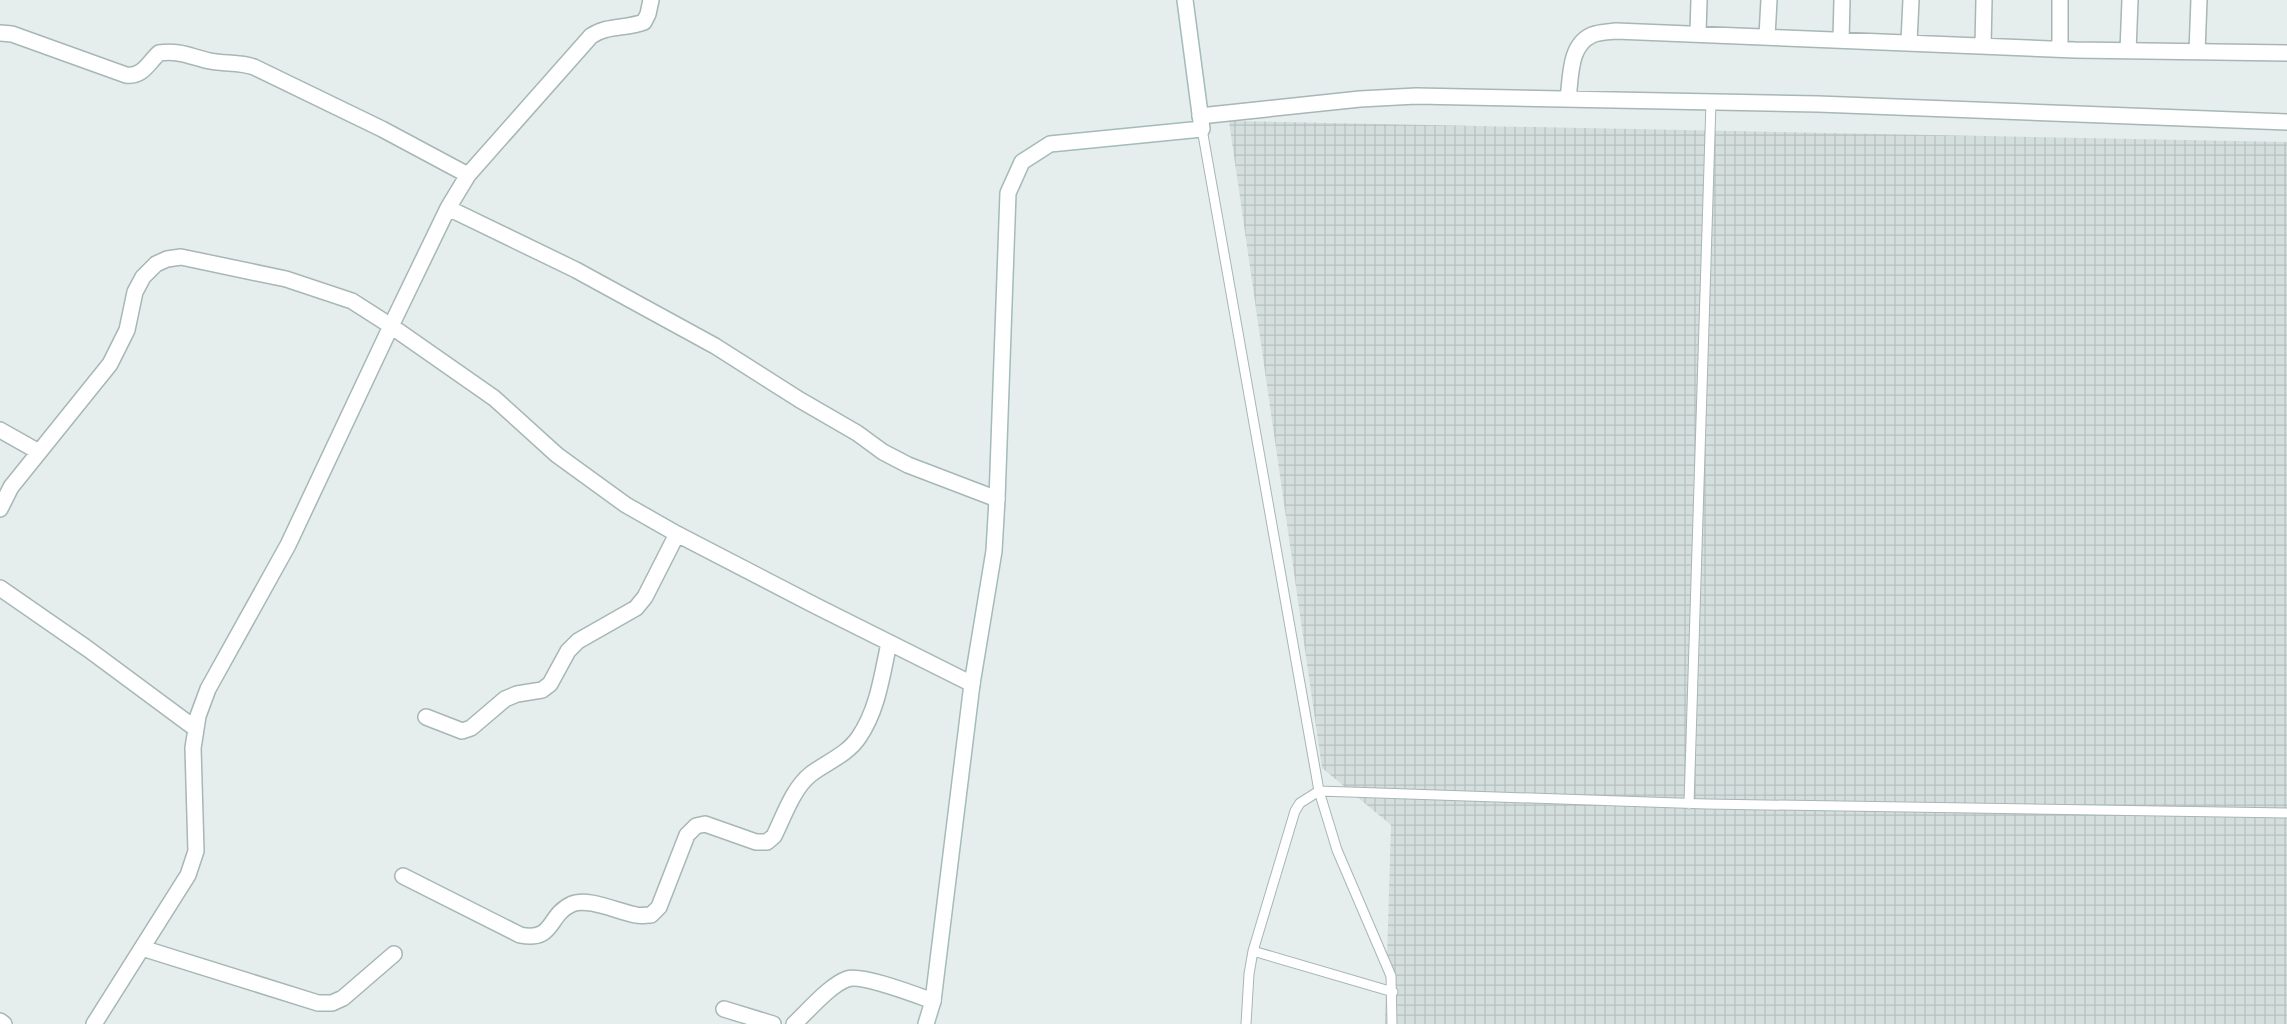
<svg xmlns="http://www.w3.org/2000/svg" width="2287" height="1024" viewBox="0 0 2287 1024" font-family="'Nunito Sans',sans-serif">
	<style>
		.industrial { fill: url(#industrial-grid) }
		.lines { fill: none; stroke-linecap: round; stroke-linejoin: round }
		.lane-casing { stroke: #a7b6b6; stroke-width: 11 }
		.street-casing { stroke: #a7b6b6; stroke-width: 18 }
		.secondary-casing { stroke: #a3bbb9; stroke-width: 18 }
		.lane { stroke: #fff; stroke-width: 9 }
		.street { stroke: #fff; stroke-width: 15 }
		.secondary { stroke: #fff; stroke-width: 15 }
	</style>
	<defs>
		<pattern id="industrial-grid" width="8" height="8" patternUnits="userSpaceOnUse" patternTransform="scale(1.25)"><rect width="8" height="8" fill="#d3dedd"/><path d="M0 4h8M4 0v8" fill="none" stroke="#b5c0bf"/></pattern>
	</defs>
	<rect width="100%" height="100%" fill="#e5eeed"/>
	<!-- industrial -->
	<path class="industrial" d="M1229,121L2287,142V1024H1385L1391,825L1322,768Z"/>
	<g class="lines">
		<defs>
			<path id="lane" d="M1202,129L1319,791L1337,850L1391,976L1392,1024
				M1689,804L1711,102
				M1253,951L1393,992
				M1246,1024L1249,974L1253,951L1295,811L1300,803L1319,791L1707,804L2287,813"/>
			<path id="street" d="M0,33L12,34L126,75C143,77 148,63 159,53C180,50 191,57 210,61C225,64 240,62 254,67L382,129L468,175L591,36C607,25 626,29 644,22L648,14L651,0
				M1698,33L1699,0
				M1767,36L1769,0
				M1841,40L1842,0
				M1909,42L1911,0
				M1983,46L1984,0
				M2060,49V0
				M2128,51L2130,0
				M2197,52L2199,0
				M1568,99C1571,77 1569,45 1592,35C1599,32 1608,32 1616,31L2075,50L2287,53
				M1200,116L1360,99L1416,96L1818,104L2287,122
				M448,208L576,270L715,346L800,400L857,433L883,452L908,465L997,499
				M0,430L39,452
				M0,509L11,487L110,364L127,330L135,292L143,277L156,264L167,259L181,257L286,279L352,301L391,326L494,398L557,455L626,505L677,534L816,606L972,684
				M0,588L88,649L196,729
				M426,717L462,731L471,728L505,699L517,694L542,690L550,684L568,651L578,641L636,608L645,597L677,534
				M403,876L520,935C555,942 547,915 572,904C587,897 619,912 636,915C641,916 646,915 651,915L659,907L687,835L696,826L705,824L756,842H767L774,836C784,816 793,788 811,774C827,762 848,754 859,737C878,709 882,675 889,643
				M142,948L318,1003H332L343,998L394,954
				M724,1009L773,1024
				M0,1021L4,1024
				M94,1024L188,875L196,851L193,748L198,716L208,689L288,545L391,326L448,208L468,175
				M794,1024C808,1011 830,985 847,979C862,974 916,995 933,1001"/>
			<path id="secondary" d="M926,1024L933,1001L972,684L994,551L997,499L1008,193L1022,162L1050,144L1202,129L1185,0"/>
		</defs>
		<!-- lane casing -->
		<use href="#lane" class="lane-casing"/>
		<!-- street casing -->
		<use href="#street" class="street-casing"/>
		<!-- secondary casing -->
		<use href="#secondary" class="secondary-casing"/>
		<!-- lane -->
		<use href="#lane" class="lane"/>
		<!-- street -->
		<use href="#street" class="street"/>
		<!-- secondary -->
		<use href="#secondary" class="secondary"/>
	</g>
</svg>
